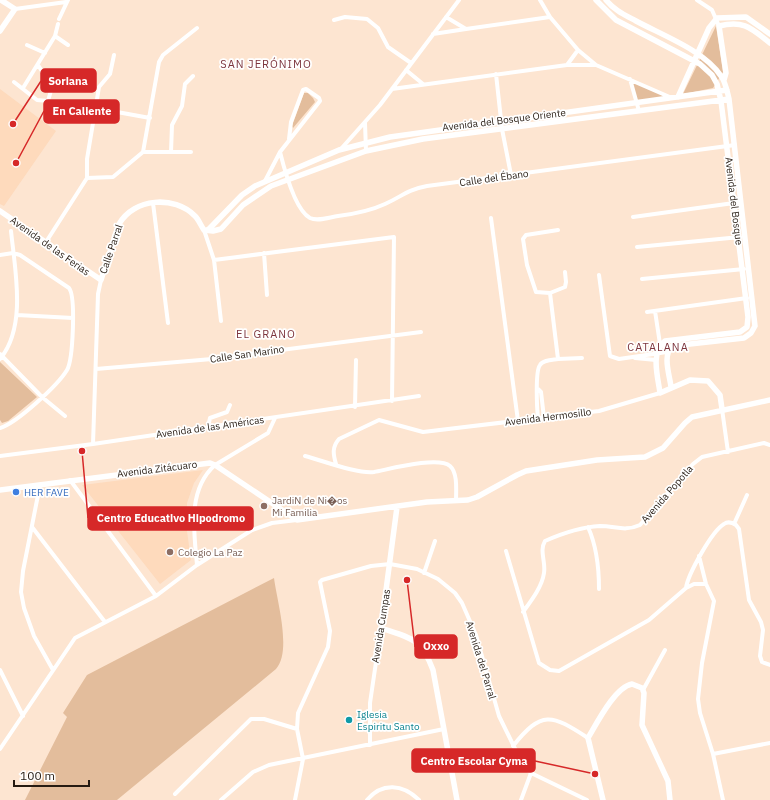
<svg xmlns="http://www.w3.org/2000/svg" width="770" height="800" viewBox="0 0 770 800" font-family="'IBM Plex Sans',sans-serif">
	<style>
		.built { fill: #fedabc }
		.green { fill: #e3bd9c }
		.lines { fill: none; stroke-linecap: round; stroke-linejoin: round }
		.street { stroke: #fff; stroke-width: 4 }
		.secondary { stroke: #fff; stroke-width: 5.5 }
		.shop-dot { fill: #3f7fe0; stroke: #fff; stroke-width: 1.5 }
		.education-dot { fill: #8d6e63; stroke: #fff; stroke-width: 1.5 }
		.culture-dot { fill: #0f9aa8; stroke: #fff; stroke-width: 1.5 }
		.labels { text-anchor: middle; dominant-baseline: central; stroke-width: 3.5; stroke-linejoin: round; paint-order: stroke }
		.street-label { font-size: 10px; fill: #261b12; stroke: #fff }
		.shop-label { font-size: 10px; fill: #366cbe; stroke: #fff; text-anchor: start }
		.education-label { font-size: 10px; fill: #785e54; stroke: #fff; text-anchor: start }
		.culture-label { font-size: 10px; fill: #0d838f; stroke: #fff; text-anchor: start }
		.neighbourhood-label { font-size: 11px; letter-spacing: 1px; fill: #7d353d; stroke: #fff }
		.leader { fill: none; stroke: #d62828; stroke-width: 1.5 }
		.callout-dot { fill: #d62828; stroke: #fff; stroke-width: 1.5 }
		.callout { fill: #d62828; stroke: #d62828; stroke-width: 1.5 }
		.callout-label { font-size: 11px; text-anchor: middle; font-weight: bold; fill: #fff }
	</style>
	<rect width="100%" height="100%" fill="#fde5d1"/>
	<!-- built -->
	<path class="built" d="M0,89L56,131L4,206L0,204Z
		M203,470L194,483L187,503V531L191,560L160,584L82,485Z"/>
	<!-- green -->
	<path class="green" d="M716,26L723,72L713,88L683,94Z
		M631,81L667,97L638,102Z
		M304,93H308L313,98L315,102L293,128L292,126Z
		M0,362L37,397L8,421L2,423L0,420Z
		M274,578C277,601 292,651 276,669L117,800H25L67,717L63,713L87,675Z"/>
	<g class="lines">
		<!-- street -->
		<path class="street" d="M540,0L550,17L578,50L596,65L672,98
			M697,0L712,10L719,26
			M15,9L66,2
			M446,17L466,29L550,17
			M59,19L68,0
			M334,20L345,17L367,19L378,28L388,47L411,63
			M433,34L466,29
			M55,36L68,45
			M27,45L45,53
			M38,65L52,87L48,101
			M567,65H596
			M406,70L423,84
			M496,74L502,129L511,175
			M630,79L639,111
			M14,82L37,100L48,101L60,112
			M23,88L55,36L58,24
			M392,89L567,65L578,50
			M106,110L150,118
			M365,123L366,151
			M340,150L380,105L459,0
			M143,152L159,62L163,55L197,28
			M171,152L172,125L182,106L185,84L193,76
			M280,152C284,168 295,210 310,218C318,222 330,217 338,216C354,214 370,211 385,204C403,196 406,190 427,186L735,145
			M87,178V159L99,87L110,74L114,55
			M87,178L113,177L143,152H191
			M265,181L280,152L320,101L319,98L306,89L303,90L291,122L289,139
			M153,203L168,323
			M633,217L741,202
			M491,218L518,421
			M204,230L214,260L221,321
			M558,230L526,235L523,239L527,265L536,292L550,293L565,287L566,282L565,272
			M46,242L87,178
			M637,247L740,237
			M264,253L267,295
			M0,255L13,253L20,255L69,288C76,297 73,360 67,370C58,385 17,423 0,428
			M214,260L394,237L392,401
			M599,275L610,356L619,359L667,352
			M642,279L744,269
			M655,311L660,344L669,349
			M647,312L747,298
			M17,315L73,318
			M0,354L42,397L65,416
			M635,358L656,360
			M0,359C27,327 15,270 11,231
			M558,359L582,358
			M96,369L212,359L421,332
			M538,389L541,392L544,418
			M355,407L356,360
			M722,409L728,452
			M538,418C537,409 535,371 540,365C543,360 552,360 558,359L550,293
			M208,427L210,418L227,412L230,405
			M93,444L98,294L101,280
			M0,456L93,444L419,396
			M305,456C324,461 357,474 374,472C390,469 438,456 450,466C458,473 456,491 456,501
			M336,464C333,454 332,447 339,439L379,420L423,432L599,411L660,393
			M70,480L156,596
			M40,485L23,571L21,592L24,608L34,636L53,670
			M734,524L747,495
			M32,527L105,622
			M588,527C597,547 599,567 599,589
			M506,551L539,663L550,670L559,671L649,620L686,588L694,584H706
			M699,556L706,584L714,601L702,663L698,699L700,713L713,754L723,800
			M197,565C194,531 187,490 215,465L268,433L275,418
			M424,573L435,541
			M686,588C688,574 712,531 724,524C728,521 733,523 736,525L739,529L749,600L761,622L763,630L760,656L762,662L770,665
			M523,612C531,601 542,587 544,573C546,562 539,551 545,541C563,533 580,527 600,526C616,526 624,532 640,525L693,464L702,457L764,443L770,445
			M0,670L23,716
			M643,690L665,650
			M370,745V703L381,628
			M513,746C542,710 551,714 588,738
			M0,749L75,638L156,596L197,565L252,530L272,523L297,520
			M713,754L770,743
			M175,794L251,719H264L297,729
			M221,800L253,772L269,765L444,729
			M295,800L303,759L297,729L298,713L328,647L330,631L320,582L322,580L371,566L390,564L417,569L438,579L455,593L462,603L476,635L499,716L524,767L531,773L587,800
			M367,800C382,782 403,784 419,800
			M521,800L531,773"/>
		<!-- secondary -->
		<path class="secondary" d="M596,0L616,20L700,64L712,75L717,84L721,101L748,317L747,327L740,332L665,341C650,352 658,377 660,393L690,380L708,381L720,395L722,409
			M606,0C614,10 625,15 636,21C662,35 705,51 721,76C726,83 727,91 729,99L755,326L751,333L744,338L672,346C662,356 670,376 671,387
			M0,31L15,9L1,0
			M724,80L726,73L719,26C744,20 751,28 770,43
			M678,97L709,28L717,18L746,17L770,34
			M0,211L101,280L119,224C134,198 174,195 195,216C199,220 201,226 204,230L213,231L221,229L243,205L271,186L366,151L423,139L729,99
			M209,229L242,195L255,186L339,150L390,137L727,90
			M0,490L210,463L215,465L297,520L427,502L468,500L477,497L517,475L526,471L597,460L645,457L663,448L685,423L692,417L770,400
			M397,507L381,628C411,638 421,638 433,670L457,800
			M603,800L588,738C597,723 615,687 632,684L642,688L644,693L642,725L668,781L670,800"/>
	</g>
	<!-- markers -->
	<circle class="shop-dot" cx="16" cy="492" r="4"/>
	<g class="education-dot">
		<circle cx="264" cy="506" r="4"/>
		<circle cx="170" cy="552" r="4"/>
	</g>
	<circle class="culture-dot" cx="349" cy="720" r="4"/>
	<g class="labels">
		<!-- street labels -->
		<g class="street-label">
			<text transform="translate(504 120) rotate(-7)">Avenida del Bosque Oriente</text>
			<text transform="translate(494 178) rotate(-8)">Calle del Ébano</text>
			<text transform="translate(734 201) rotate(83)">Avenida del Bosque</text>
			<text transform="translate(50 246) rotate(35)">Avenida de las Ferias</text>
			<text transform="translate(111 249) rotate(-71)">Calle Parral</text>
			<text transform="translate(247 354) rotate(-8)">Calle San Marino</text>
			<text transform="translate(548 417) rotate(-7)">Avenida Hermosillo</text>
			<text transform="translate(210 427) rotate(-8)">Avenida de las Américas</text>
			<text transform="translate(157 469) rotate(-7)">Avenida Zitácuaro</text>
			<text transform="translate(667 494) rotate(-49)">Avenida Popotla</text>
			<text transform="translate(381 626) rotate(-81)">Avenida Cumpas</text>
			<text transform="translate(481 660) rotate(73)">Avenida del Parral</text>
		</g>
		<!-- shop labels -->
		<g class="shop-label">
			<text x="24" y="492">HER FAVE</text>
		</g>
		<!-- education labels -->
		<g class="education-label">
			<text x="272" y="500">JardiN de Ni�os<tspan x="272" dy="12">Mi Familia</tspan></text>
			<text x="178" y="552">Colegio La Paz</text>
		</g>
		<!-- culture labels -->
		<g class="culture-label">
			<text x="357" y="714">Iglesia<tspan x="357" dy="12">Espiritu Santo</tspan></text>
		</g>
		<!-- neighbourhood labels -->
		<g class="neighbourhood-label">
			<text x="266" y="64">SAN JERÓNIMO</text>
			<text x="266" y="334">EL GRANO</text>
			<text x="658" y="347">CATALANA</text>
		</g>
	</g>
	<!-- callouts -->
	<path class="leader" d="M13 124L41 81M16 163L44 111M82 451L88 518M407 580L415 647M595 774L535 761"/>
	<g class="callout-dot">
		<circle cx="13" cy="124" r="4"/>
		<circle cx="16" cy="163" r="4"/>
		<circle cx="82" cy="451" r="4"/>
		<circle cx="407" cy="580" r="4"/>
		<circle cx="595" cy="774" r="4"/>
	</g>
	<g class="callout">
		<rect x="41" y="69" width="55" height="23" rx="4"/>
		<rect x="44" y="100" width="75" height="23" rx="4"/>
		<rect x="88" y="507" width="165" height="23" rx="4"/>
		<rect x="415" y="635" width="42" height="23" rx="4"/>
		<rect x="412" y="749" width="123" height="23" rx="4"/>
	</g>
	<g class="callout-label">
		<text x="68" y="85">Soriana</text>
		<text x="82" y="115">En Caliente</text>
		<text x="171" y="522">Centro Educativo Hipodromo</text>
		<text x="436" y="650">Oxxo</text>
		<text x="474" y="765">Centro Escolar Cyma</text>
	</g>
	<!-- scale -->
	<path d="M14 780v6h75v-6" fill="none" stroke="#261b12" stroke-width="2"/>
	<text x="20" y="780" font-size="12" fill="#261b12" stroke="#ffffff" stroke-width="3" paint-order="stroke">100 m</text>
</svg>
